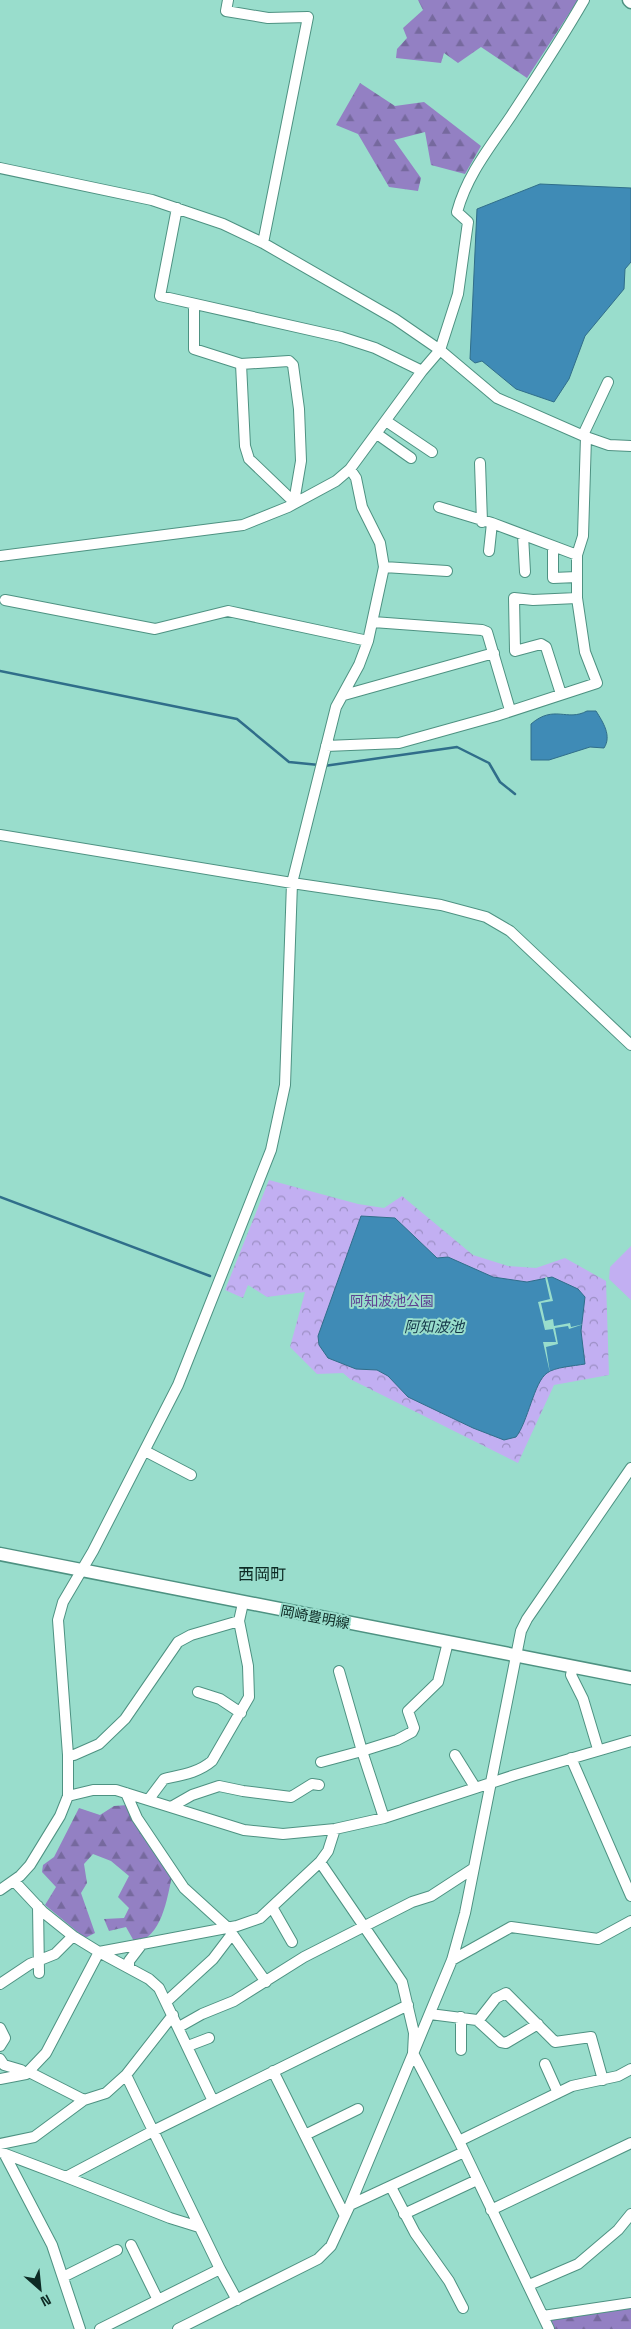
<svg xmlns="http://www.w3.org/2000/svg" width="631" height="2329" viewBox="0 0 631 2329" font-family="'Space Grotesk','Noto Sans JP',sans-serif">
	<style>
		.forest { fill: url(#forest-firs) }
		.park { fill: url(#park-crowns) }
		.pitch { fill: #c2aff2 }
		.water { fill: #3f8bb6; stroke: #306e8a }
		.pier { fill: #9dc }
		.lines { fill: none; stroke-linecap: round; stroke-linejoin: round }
		.stream { stroke: #306e8a; stroke-width: 2.5 }
		.minor-casing { stroke: #4e9282; stroke-width: 12 }
		.major-casing { stroke: #4e9282; stroke-width: 15 }
		.minor { stroke: #fff; stroke-width: 10 }
		.major { stroke: #fff; stroke-width: 12 }
		.labels { text-anchor: middle; dominant-baseline: central; stroke-width: 4; stroke-linejoin: round; paint-order: stroke }
		.park-label { font-size: 14px; fill: #5d4192; stroke: #9dc }
		.street-label { font-size: 14px; fill: #0d2a24; stroke: #9dc }
		.water-label { font-size: 15px; font-style: italic; fill: #143649; stroke: #9dc }
		.quarter-label { font-size: 16px; fill: #0d2a24; stroke: #9dc }
	</style>
	<defs>
		<pattern id="forest-firs" width="22" height="20" patternUnits="userSpaceOnUse" patternTransform="scale(1.25)"><rect width="22" height="20" fill="#9380c3"/><path d="M5 1l3.5 6h-7zM16 11l3.5 6h-7z" fill="#76699e"/></pattern>
		<pattern id="park-crowns" width="20" height="18" patternUnits="userSpaceOnUse" patternTransform="scale(1.25)"><rect width="20" height="18" fill="#c2aff2"/><path d="M2 6a3 3 0 1 1 6 0M12 15a3 3 0 1 1 6 0" fill="none" stroke="#9c8fc4"/></pattern>
	</defs>
	<rect width="100%" height="100%" fill="#9dc"/>
	<!-- forest -->
	<path class="forest" d="M418,0H578L527,78L481,47L458,63L444,53L441,63L396,58L397,49L407,38L403,28L423,10Z
		M360,83L395,106L424,102L481,146L465,174L431,165L425,132L394,140L421,178L418,191L389,187L358,134L336,125Z
		M128,1805L172,1876C167,1899 162,1937 135,1943L126,1927L109,1931L104,1919L124,1918L129,1908L118,1897L129,1876L111,1861L93,1854L84,1864L87,1883L81,1893L95,1933L85,1938L45,1905L56,1887L42,1872L43,1865L54,1857L79,1808L100,1815L114,1806Z
		M631,2307V2329H554L550,2319Z"/>
	<!-- park -->
	<path class="park" d="M269,1180L358,1204L384,1208L402,1196L473,1255L508,1266L536,1268L565,1258L606,1281L609,1375L554,1385L518,1463L350,1379L343,1373L317,1374L290,1347L305,1292L267,1297L248,1285L243,1298L225,1290Z"/>
	<!-- pitch -->
	<path class="pitch" d="M631,1246V1300L609,1279L610,1267Z"/>
	<!-- water -->
	<path class="water" d="M540,184L631,188V262L625,269L624,289L585,336L569,379L554,402L516,389L482,361L475,363L470,359L477,209Z
		M587,711H596C603,722 612,736 604,748L590,747L549,760H531V724C554,704 567,722 587,711Z
		M361,1216L395,1218L437,1258L448,1257L493,1277L527,1282L552,1277L578,1289L585,1297L581,1331L585,1364C574,1366 555,1367 547,1373C534,1382 528,1422 516,1437L504,1440L473,1428L408,1397L388,1376L377,1370L356,1369L328,1358L319,1345L318,1336Z"/>
	<!-- pier -->
	<path class="pier" d="M545,1277H547L553,1301L541,1303L545,1321L553,1319L554,1326L570,1323L571,1327L584,1324L569,1329L568,1326L555,1328L558,1344L546,1347L550,1373L543,1342H556L553,1329L545,1330L538,1302L550,1299Z"/>
	<g class="lines">
		<!-- stream -->
		<path class="stream" d="M0,671L237,719L289,762L319,765
			M324,766L457,747L489,763L500,782L515,794
			M0,1197L210,1276"/>
		<defs>
			<path id="minor" d="M228,0L226,11L268,18L308,17L263,243
				M0,168L152,200L223,224L263,243L395,319L440,350L497,398L586,437L609,445L631,446
				M177,208L160,296L341,337L375,348L422,371
				M194,305V349L241,364L245,446L249,459L294,502
				M241,364L289,361L293,365L299,409L301,461L294,502
				M386,421L432,452
				M377,434L411,458
				M583,435L608,382
				M480,463L482,522
				M439,507L492,523L577,555
				M523,535L525,572
				M553,546V578L577,577
				M489,551L492,523
				M0,556L243,525L288,507L336,481L350,469L422,371L440,350L458,294L468,222L457,212C467,175 490,147 511,116C536,78 561,40 584,0
				M384,567L447,571
				M5,600L155,629L228,611L368,641
				M373,622L482,630L487,632L510,710
				M561,694L546,647L541,644L515,651L514,598L533,600L577,598
				M344,695L494,653
				M326,746L399,743L496,716L597,683L585,652L577,598V555L583,536L586,437
				M0,835L292,883L441,905L486,917L510,931L631,1045
				M145,1451L191,1475
				M573,1667L571,1675L583,1699L598,1749
				M339,1671L362,1751L397,1740L412,1732L414,1728L408,1711L438,1682L448,1642
				M198,1692L220,1699L241,1713
				M68,1755H74L99,1744L125,1719L178,1642L191,1635L239,1621
				M455,1755L475,1787
				M571,1758L631,1896
				M321,1762L362,1751L384,1818
				M126,1793L137,1818L184,1888L228,1928L266,1982
				M68,1796L93,1790H116L244,1830L283,1834L335,1829L384,1818L515,1775L631,1741
				M149,1799L164,1779C181,1775 198,1773 212,1761L249,1697L248,1666L239,1621L243,1603
				M171,1807L192,1795L219,1786L243,1791L291,1797L312,1784L319,1785
				M320,1862L402,1982L414,2033L413,2053L459,2141L549,2329
				M0,1890L20,1876L30,1865L60,1816L68,1796V1755L58,1620L63,1602L93,1551L178,1385L271,1150L285,1085L292,883L336,707L359,665L368,641L384,567L380,543L362,507L356,478L350,469
				M38,1906L39,1973
				M272,1907L292,1942
				M73,1936L99,1952L142,1944
				M452,1960L511,1927L598,1939L631,1921
				M129,1968V1961L142,1944L237,1926L260,1918L320,1862L328,1851L335,1829
				M0,1984L30,1964L55,1954L73,1936L43,1912L14,1881
				M166,2002L213,1959L232,1934
				M430,2014L477,2020L501,2042L506,2043L538,2024
				M461,2017V2050
				M478,2021L496,1998L506,1993L555,2042L591,2037L603,2080
				M179,2027L202,2014L234,2001L304,1957L412,1902L431,1896L474,1868
				M0,2028L5,2038L0,2046
				M188,2046L209,2038
				M0,2059L4,2065L21,2070L26,2074
				M545,2064L558,2093
				M273,2071L345,2216
				M29,2072L84,2100
				M126,2075L220,2269L237,2300
				M0,2079L26,2074L46,2053L99,1952L149,1979L159,1988L213,2101
				M305,2135L358,2109
				M459,2141L572,2086L618,2076L631,2069
				M0,2144L34,2137L84,2100L106,2093L126,2075L173,2015
				M0,2152L66,2177L153,2131L408,2005
				M5,2155L52,2245L80,2329
				M66,2177L170,2218L199,2227
				M391,2187L415,2233L449,2281L463,2308
				M350,2205L464,2152
				M491,2210L631,2143
				M404,2214L477,2180
				M131,2245L158,2300
				M63,2277L117,2250
				M529,2285L578,2264L618,2230L631,2214
				M543,2316L631,2303
				M100,2329L220,2269
				M178,2329L318,2259L331,2246L350,2205L452,1960L465,1913L521,1631L527,1619L631,1468"/>
			<path id="major" d="M629,0L631,2
				M0,1554L631,1678"/>
		</defs>
		<!-- minor casing -->
		<use href="#minor" class="minor-casing"/>
		<!-- major casing -->
		<use href="#major" class="major-casing"/>
		<!-- minor -->
		<use href="#minor" class="minor"/>
		<!-- major -->
		<use href="#major" class="major"/>
	</g>
	<g class="labels">
		<!-- park labels -->
		<g class="park-label">
			<text x="392" y="1301">阿知波池公園</text>
		</g>
		<!-- street labels -->
		<g class="street-label">
			<text transform="translate(315 1617) rotate(11)">岡崎豊明線</text>
		</g>
		<!-- water labels -->
		<g class="water-label">
			<text x="434" y="1326">阿知波池</text>
		</g>
		<!-- quarter labels -->
		<g class="quarter-label">
			<text x="262" y="1574">西岡町</text>
		</g>
	</g>
	<!-- north arrow -->
	<g transform="translate(40 2289) rotate(153)" stroke="#99ddcc" stroke-width="4" paint-order="stroke">
	<path d="M0-4L9 19L0 12L-9 19Z" fill="#0d2a24"/>
	<text y="-8" font-size="14" font-weight="bold" text-anchor="middle" fill="#0d2a24">N</text>
	</g>
</svg>
